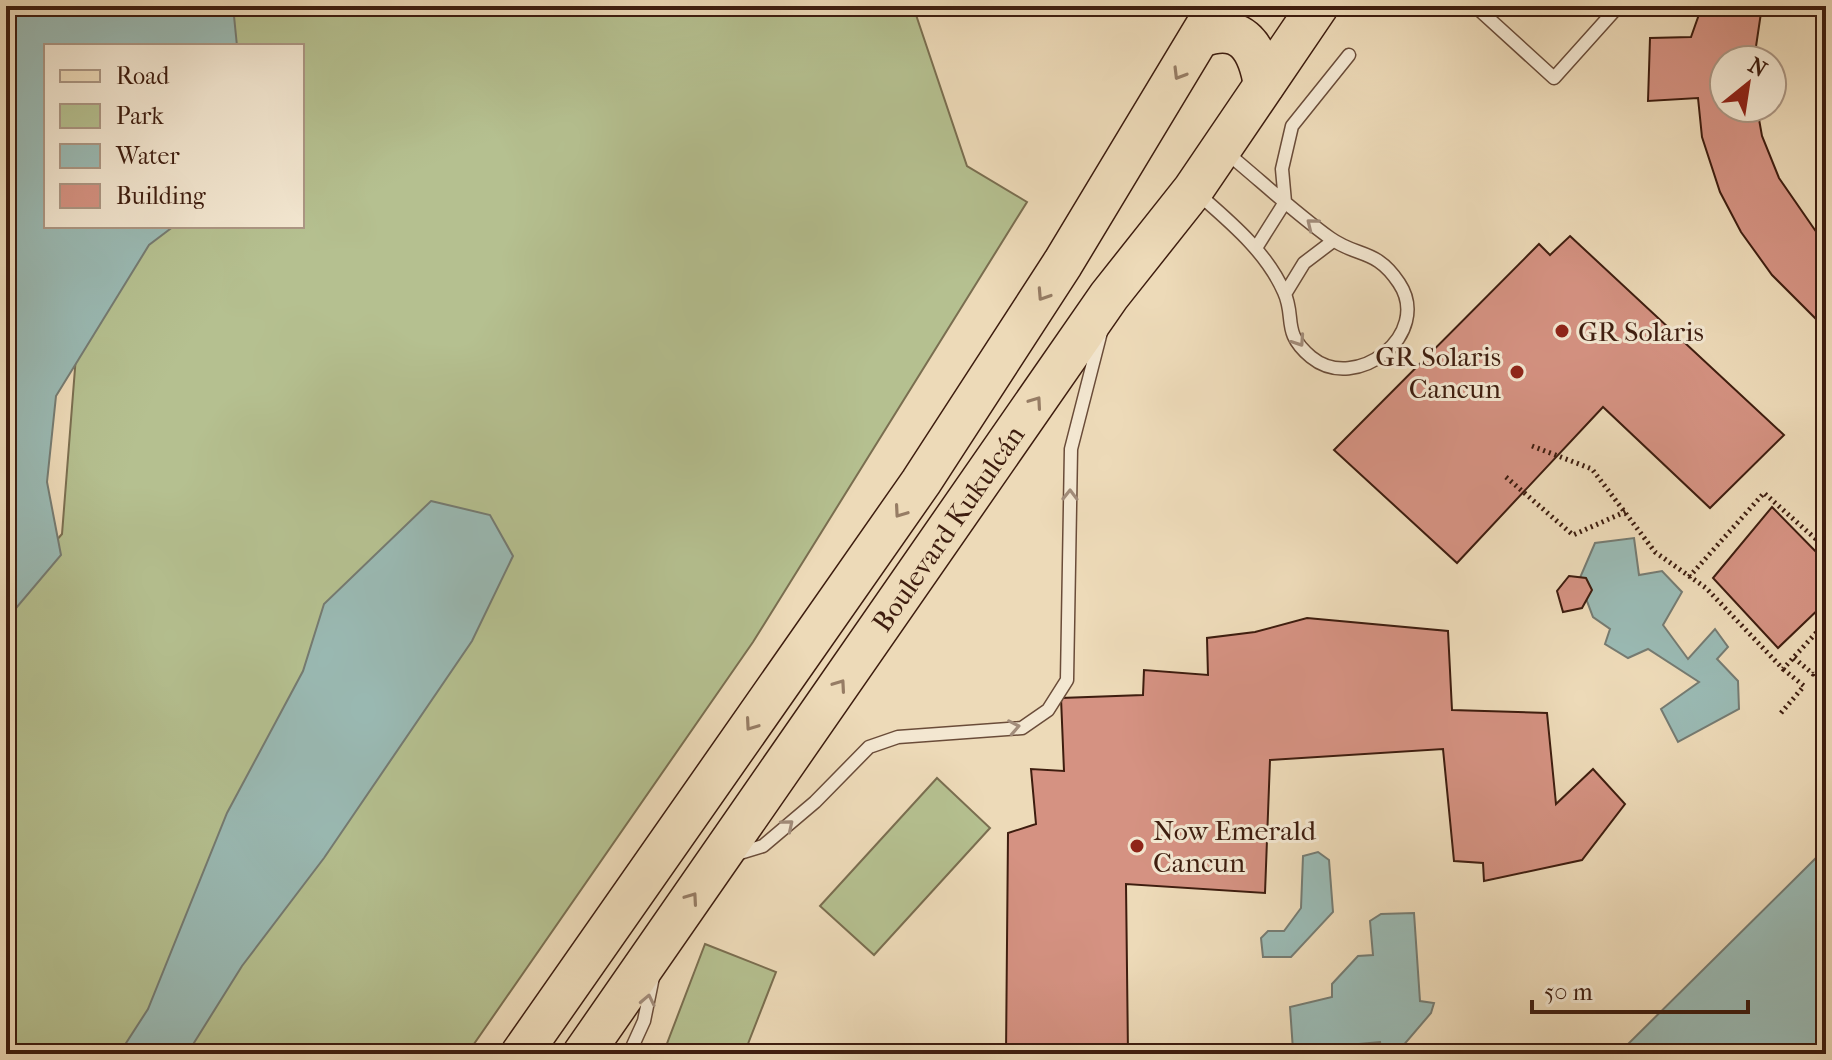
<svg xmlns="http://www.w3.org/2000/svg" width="1832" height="1060" viewBox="0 0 1832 1060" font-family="'IM FELL French Canon',serif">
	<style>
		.green { fill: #b5c090; stroke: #7a6e50; stroke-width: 2 }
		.water { fill: #9abab4; stroke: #757b72; stroke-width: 2 }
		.building { fill: #d59282; stroke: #3e1d0f; stroke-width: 2 }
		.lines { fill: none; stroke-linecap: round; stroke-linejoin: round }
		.service-casing { stroke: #6a4c39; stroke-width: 15 }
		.primary-casing { stroke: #3e1d0f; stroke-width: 43 }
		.path { stroke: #3e1d0f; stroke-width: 5; stroke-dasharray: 2 4; stroke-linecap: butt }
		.service { stroke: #f3e7d1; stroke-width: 12 }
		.primary { stroke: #eddab8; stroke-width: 40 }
		.oneway { stroke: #967c64 }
		.oneway2 { stroke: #a28c7a }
		.poi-dot { fill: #8f2418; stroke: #f3e7d1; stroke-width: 3 }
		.labels { text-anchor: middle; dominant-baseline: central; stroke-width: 6; stroke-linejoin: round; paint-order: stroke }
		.poi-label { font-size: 28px; fill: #3e1d0f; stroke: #f3e7d1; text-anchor: start }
		.street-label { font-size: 28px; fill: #3e1d0f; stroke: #f3e7d1 }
	</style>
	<rect width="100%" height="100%" fill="#eddab8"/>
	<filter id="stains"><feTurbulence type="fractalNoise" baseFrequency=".0025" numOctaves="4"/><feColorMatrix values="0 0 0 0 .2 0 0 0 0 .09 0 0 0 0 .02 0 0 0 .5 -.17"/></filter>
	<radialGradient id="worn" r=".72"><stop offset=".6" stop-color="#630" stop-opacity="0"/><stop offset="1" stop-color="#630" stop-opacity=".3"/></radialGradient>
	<!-- green -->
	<path class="green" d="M203,6H913L967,166L1027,202L753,642L467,1054H6V598L62,534L84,254L112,226H302V46H205Z
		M937,778L990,828L874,955L820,906Z
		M705,944L776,972L744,1054H663Z"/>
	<!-- water -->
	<path class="water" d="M6,6H233L237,46H46V226H174L149,245L56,396L47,482L61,555L6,620Z
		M431,501L490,515L513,556L472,641L324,858L242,966L187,1054H119L148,1009L227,813L303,671L324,604Z
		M1634,538L1639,575L1662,571L1682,592L1663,625L1688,659L1715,629L1728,647L1717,659L1738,681L1739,709L1678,742L1661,709L1699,682L1648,649L1628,658L1605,644L1610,629L1593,617L1579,580L1595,543Z
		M1826,848V1054H1618Z
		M1318,852L1329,860L1333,912L1291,957H1263L1261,938L1268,931H1284L1301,908L1303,856Z
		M1414,913L1420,1001L1434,1003L1431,1013L1396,1054H1383L1380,1042L1293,1050L1290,1007L1332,997V984L1358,956L1373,955L1370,921L1381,914Z"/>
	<!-- building -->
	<path class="building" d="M1702,6H1762L1754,60H1724V108H1757L1762,136L1779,178L1826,246V329L1772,275L1741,232L1720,192L1702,137L1698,98L1648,101L1650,38L1691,37Z
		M1570,236L1784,435L1710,508L1603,407L1457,563L1334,450L1539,244L1550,255Z
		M1772,507L1826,562V602L1778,648L1713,578Z
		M1569,576L1586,578L1592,590L1582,608L1563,612L1557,591Z
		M1307,618L1448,631L1452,710L1547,713L1556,804L1593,769L1625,804L1582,860L1484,881L1483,863L1454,861L1443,749L1270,760L1265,893L1126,884L1128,1054H1006L1008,833L1036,824L1031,769L1064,771L1061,698L1143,695L1144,670L1208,675L1207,638L1255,632Z"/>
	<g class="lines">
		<defs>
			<path id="service" d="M1475,6L1554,78L1615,10
				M1196,192C1229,221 1266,251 1284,292C1296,318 1281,332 1311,357C1356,394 1433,334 1399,283C1376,248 1358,258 1330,238C1294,212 1261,181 1227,153
				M1256,248L1285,202L1282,169L1292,126L1349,55
				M1285,294L1304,263L1333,241
				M730,856L763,846L815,802L869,747L898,737L1022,728L1048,710L1067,680L1071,449L1101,332
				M629,1054L644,1021L653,977"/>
			<g id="primary">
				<path d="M1201,37C1243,21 1258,49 1264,85"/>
				<path d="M521,1054L921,482L1063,263L1218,6"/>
				<path id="s1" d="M583,1054L1109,296L1193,190L1318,6"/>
			</g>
		</defs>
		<!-- service casing -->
		<use href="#service" class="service-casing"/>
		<!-- primary casing -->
		<use href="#primary" class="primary-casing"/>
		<!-- path -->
		<path class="path" d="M1532,446L1592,469L1655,552L1706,588L1783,669L1826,622
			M1506,477L1573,535L1627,511
			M1689,577L1764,493L1826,548
			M1794,658L1813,674L1826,661
			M1781,713L1804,686L1783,669"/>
		<!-- service -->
		<use href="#service" class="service"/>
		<!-- primary -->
		<use href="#primary" class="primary"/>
	</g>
	<!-- one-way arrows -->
	<defs><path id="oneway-chevron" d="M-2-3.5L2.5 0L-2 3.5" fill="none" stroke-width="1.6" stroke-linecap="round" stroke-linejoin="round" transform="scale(2)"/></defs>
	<g class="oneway">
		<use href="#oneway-chevron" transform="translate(1179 74) rotate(121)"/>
		<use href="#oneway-chevron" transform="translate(1043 295) rotate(123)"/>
		<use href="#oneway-chevron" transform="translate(1036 402) rotate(-55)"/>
		<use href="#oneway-chevron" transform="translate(900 512) rotate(125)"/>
		<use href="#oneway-chevron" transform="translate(840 685) rotate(-55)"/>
		<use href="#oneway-chevron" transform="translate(751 725) rotate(125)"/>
		<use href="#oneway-chevron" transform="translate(692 898) rotate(-55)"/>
	</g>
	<g class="oneway2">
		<use href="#oneway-chevron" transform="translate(1312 224) rotate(-141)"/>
		<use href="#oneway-chevron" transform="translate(1299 341) rotate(56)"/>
		<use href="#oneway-chevron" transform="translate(1070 495) rotate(-89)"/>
		<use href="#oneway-chevron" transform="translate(1014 727) rotate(-11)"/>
		<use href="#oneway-chevron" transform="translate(788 825) rotate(-40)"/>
		<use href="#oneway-chevron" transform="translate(648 1000) rotate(-78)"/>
	</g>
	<!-- markers -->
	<g class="poi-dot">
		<circle cx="1562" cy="331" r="8"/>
		<circle cx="1517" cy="372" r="8"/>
		<circle cx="1137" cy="846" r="8"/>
	</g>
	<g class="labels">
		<!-- poi labels -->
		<g class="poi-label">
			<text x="1578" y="331">GR Solaris</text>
			<text x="1501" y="356" text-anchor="end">GR Solaris<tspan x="1501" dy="32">Cancun</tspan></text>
			<text x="1153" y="830">Now Emerald<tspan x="1153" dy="32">Cancun</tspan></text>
		</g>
		<!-- street labels -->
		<g class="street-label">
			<text stroke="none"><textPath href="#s1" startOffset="640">Boulevard Kukulcán</textPath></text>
		</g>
	</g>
	<!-- margin -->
	<rect width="1832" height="1060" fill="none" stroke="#eddab8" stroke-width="32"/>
	<rect x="8" y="8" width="1816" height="1044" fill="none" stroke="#3e1d0f" stroke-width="4"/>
	<rect x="16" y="16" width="1800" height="1028" fill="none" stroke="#3e1d0f" stroke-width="2"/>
	<!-- legend -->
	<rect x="44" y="44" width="260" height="184" fill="#f3e7d1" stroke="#ab9683" stroke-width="2"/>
	<rect x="60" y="70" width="40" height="12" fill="#eddab8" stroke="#ab9683" stroke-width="2"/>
	<text x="116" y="84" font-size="24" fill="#3e1d0f">Road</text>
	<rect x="60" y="104" width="40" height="24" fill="#b5c090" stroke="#ab9683" stroke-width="2"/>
	<text x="116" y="124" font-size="24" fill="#3e1d0f">Park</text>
	<rect x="60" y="144" width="40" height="24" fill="#9abab4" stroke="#ab9683" stroke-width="2"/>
	<text x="116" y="164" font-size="24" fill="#3e1d0f">Water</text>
	<rect x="60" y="184" width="40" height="24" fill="#d59282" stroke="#ab9683" stroke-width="2"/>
	<text x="116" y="204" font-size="24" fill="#3e1d0f">Building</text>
	<!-- north arrow -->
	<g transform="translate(1748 84) rotate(30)"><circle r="38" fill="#f3e7d1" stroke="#ab9683" stroke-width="2"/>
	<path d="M0-6L14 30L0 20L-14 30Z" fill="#8f2418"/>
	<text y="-12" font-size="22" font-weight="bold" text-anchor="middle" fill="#3e1d0f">N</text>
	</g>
	<!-- scale -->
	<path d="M1532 1000v12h216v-12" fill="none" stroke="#3e1d0f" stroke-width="4"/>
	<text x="1544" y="1000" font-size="24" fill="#3e1d0f" stroke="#f3e7d1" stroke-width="6" paint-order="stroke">50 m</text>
	<rect width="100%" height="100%" filter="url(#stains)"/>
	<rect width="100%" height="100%" fill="url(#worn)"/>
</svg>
